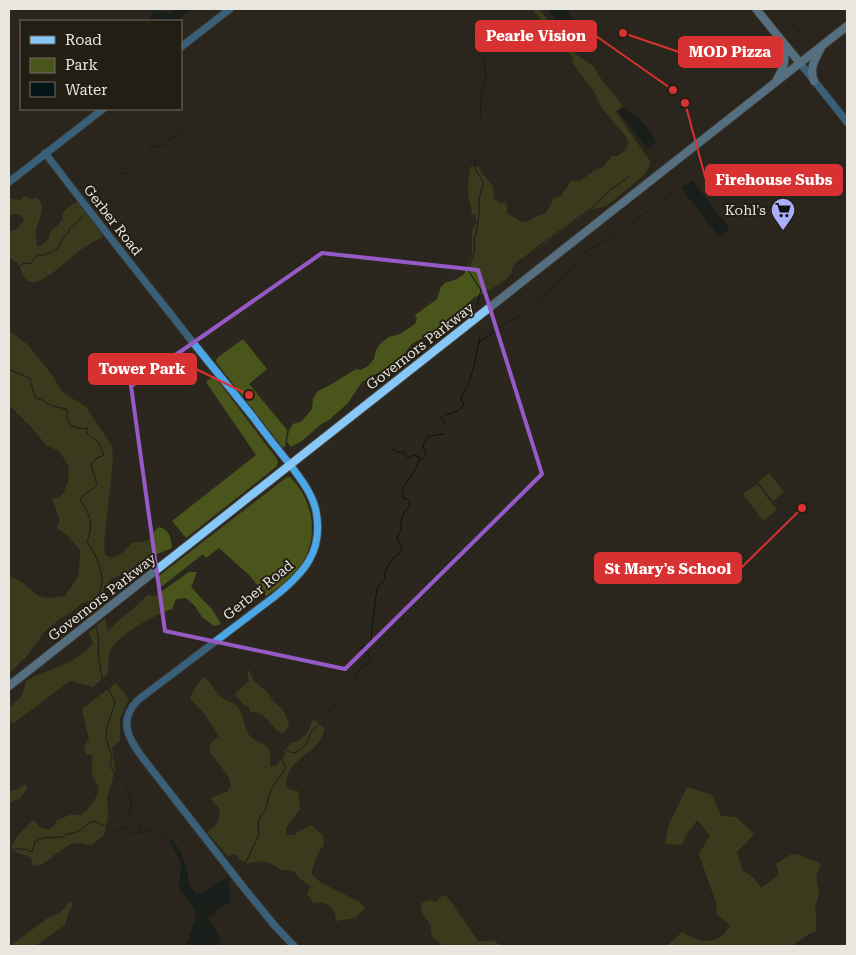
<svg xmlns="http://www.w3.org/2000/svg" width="856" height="955" viewBox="0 0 856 955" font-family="'Roboto Serif',serif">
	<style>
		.green { fill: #4a551c }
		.water { fill: #031517 }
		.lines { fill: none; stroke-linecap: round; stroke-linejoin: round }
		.stream { stroke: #031517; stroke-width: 1 }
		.secondary-casing { stroke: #464239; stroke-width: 9 }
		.primary-casing { stroke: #464239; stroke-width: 10 }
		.secondary { stroke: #4ba7e7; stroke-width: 7 }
		.primary { stroke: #87c8f9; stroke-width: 8 }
		.marked { fill: none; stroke: #965ac7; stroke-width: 4; stroke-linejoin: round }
		.labels { text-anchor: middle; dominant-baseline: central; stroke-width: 4; stroke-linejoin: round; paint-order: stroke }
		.poi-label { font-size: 14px; fill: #e9e6e0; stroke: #221e14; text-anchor: end }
		.street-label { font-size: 14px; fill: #e9e6e0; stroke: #221e14 }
		.leader { fill: none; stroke: #d73231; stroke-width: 2 }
		.callout-dot { fill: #d73231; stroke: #221e14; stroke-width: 2 }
		.callout { fill: #d73231; stroke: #d73231; stroke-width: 2 }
		.callout-label { font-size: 15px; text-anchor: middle; font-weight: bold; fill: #fff }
	</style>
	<rect width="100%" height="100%" fill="#2c271e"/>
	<!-- green -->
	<path class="green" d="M532,9H539L573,52L594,67L598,75L623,106L616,111L617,114L650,161V165L643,176L621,194L606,206L590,210L537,249L519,260L513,266L511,274L505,280L491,289L475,297L440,328L412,344L401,358L390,366L362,382L348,403L329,420L320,425L302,441L291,447L287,442L289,430L293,424L302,421L312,409L313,398L318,391L330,385L356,369L361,370L368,366L374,359L376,350L381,343L389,337L400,334L415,324L417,319L415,315L437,299L441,287L445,283L457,279L464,274L472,256V229L477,223L475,215L472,214C471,205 468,197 468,188C468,181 470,174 470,167L478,166L484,176L493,186L494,199L500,203L505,202L507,206V213L520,221L528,222L533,218L546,213L554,198L561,196L571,181H580L595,170L603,167L612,156H618L625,150L628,143L627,138L602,108L594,92L572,62L574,59Z
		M25,196L30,199L37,198C47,206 39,219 36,229C35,235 36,240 37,246H40L48,240L51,231L63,220C62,213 63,211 69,207C72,204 74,202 79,203C84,205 83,209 86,213C90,221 99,225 103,234L102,237C94,241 86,246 79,251C70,258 41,286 31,282C22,280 22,270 18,264C15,261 11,259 9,256V232L15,230L24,221L23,218L19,214L9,215V198L20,200Z
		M9,331L27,344L52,375L62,392L86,407L112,446L113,461L104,544L105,555L113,558L122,553L133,542H140L149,540L151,534L159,527C170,530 171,538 172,548L157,554L131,570L110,580L102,594V603L88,615V601L81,604L72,612L61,618L45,631L26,657L9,673V645L10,639H9V575L10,576L23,583L38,596L49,598L65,596L79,575L80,550L69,537L57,528L60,520L52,498H58L64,492L68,481L69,466L59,451L46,445L33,429L9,405Z
		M243,339L267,369L249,384L287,430L285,446L283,448L216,362L217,358Z
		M214,376L277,459L278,463L276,467L186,538L172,521L256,455L206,382Z
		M769,473L784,492L773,501L758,482Z
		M287,477H290C316,503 320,543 296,572C288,582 276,589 266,596L250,576L219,548L206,558L203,554L161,587L155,579Z
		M757,484L777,510L763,521L743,494Z
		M189,572H197L191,587L203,600L212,609L221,624L214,626L202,617L195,606L186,598L176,599L172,609C156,614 122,633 112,647C107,653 109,666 108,673L93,687L70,681L14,723L9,721V708L22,696L26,681C48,668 78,664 93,643L89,632L105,619L108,632C119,618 135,609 147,595L155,596Z
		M248,669L254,681L269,694L273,701L281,708L284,712L289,723L287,729L283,733C270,730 269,711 250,712L249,707L242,703L235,694L249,681L247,672Z
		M204,677C211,682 213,689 219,695C229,704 236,700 242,715C245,723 245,731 251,737C256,742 267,743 270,751C271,755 270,762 270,767L278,764L285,751L291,743L298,741L307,734L313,719L324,728C322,755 284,756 286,787L291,790L298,791L300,809L286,828L287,835H293L311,825L323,836L324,845C316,852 315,863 311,873L320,882L359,902L365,908L355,918L336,921C336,906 328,902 314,903L307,894L311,886L300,879L294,871L281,870L271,863L259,861L247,864L239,859L236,854L228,856L207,832C219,825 219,822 220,809L210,798L227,792L231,786L228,776L210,752C208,743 213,741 219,736L204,713L190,699C193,690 197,684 204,677Z
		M116,683L129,699L120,718V740L112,748L115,770L107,797L108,816L104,835L91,845L81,843L71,844L57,853L43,864L33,866L31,858C22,853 18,855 11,848C16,836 24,828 34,820L40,827L48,830L55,825L57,820L70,815H82C91,806 97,800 99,786C90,778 91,768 93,756L86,754L84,747L89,739L82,709Z
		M25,784L27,789L20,798L9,803V792L20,788Z
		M687,787L712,795L721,816L736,817L754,834L737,852L742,870L754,878L761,888L779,875L776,864L790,855L798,854L810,860L817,861L821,865L816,876L819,894L815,907L816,914V931L807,935L792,946H669V944L682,932C687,934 688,936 693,938C708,944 723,941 730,925L716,914L717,906L699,854L710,835L697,820L687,834L682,845L665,844L669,824Z
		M441,896H446L449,899L478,941C490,943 490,936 501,946H442C436,936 430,941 431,925C426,917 419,913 422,903L429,900L436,902Z
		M69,901L73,904L68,914L65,925L35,946H10L48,918L58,914L65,908Z"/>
	<!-- water -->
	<path class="water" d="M174,9H191L196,14L189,11L184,15L178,21H147C152,17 150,14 155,10L171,13Z
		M547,9H566L596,48L592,51L588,53L578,49Z
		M623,107C636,116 652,127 656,143L647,149L618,111Z
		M692,180L730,229L719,237L681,188Z
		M173,839C178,848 185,858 187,869C190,883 185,882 197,894L202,893L228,877L231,880L228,884L230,901L208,918L219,936L222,946H186L196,917L194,908L179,889C181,865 184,864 169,842Z"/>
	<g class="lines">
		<!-- stream -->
		<path class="stream" d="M781,9L806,40
			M9,113L21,106
			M480,122L481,94L486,81L484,51L487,33L493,22
			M475,161L476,171L483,181V187L481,191L479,200V216L476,235L474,239L475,250L468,270L481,290L477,305
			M98,205L99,199L107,182L116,178L118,174L127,173C130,168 133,167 137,164C144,160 148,154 151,147L159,146L165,145L169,139L180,135L186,127
			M518,265L527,256L536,248L597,204L607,192L629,177
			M18,268L24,263L30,264L38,255H45L57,249L64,236L69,232L70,228L76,223L78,222L82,216
			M478,342L489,336L509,321L517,318L535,302L543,298L587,251L614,236L673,192
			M9,364L10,370L30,378L35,398L42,400L52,406L67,409V419L71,426L83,429L87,428V433L99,443L104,455L95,459L91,465L97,484C91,492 85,492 80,499C90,516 94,522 87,542C95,552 105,575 101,588C99,595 94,600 94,607
			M445,423L441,418L444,415L458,411L464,405L461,397C474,379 475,357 480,337
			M421,460L426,455L425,451L423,448L424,442L429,436L444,434
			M96,627L99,639L98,651L102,679
			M108,688L115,702L107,727L106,739L112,757L110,766L115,774
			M326,714L351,686L361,667L369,664L371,661C371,655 365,652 361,648V647L369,645L371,644L372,626L377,589L380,584L385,580V571L393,558L400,553L402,549L397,539L401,528V523L402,517L410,504L409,500L403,498C400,487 410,479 415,470C417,466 418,462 420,458L413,455L408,458L403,452H397L391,448
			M126,781L131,800L130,813L135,820L139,821L141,825L140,832
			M115,831H118L122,828H126L130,833L132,834L153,830C160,837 166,835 171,841
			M14,849H24L32,852L35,841L44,838L63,837C69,831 73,835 79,831C85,828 87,823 94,821L107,827
			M243,868L259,835L258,823L262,814L266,809L269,795L273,786L286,768L281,759L287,751L295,753L305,746L311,732L320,723"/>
		<defs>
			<path id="secondary" d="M181,47L230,9
				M800,63L847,122
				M45,153C87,208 130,263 173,317C199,351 227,384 253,417C264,432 276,447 288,462C299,477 312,492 316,511C324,552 303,574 274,597L138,700C118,720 128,738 142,757L244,888L275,926L294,946
				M9,182L103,109"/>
			<path id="primary" d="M756,9L800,63
				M777,79C786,64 786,59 782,43
				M814,81C809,68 815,59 821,48
				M9,686L847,26"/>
		</defs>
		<!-- secondary casing -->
		<use href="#secondary" class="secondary-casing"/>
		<!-- primary casing -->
		<use href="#primary" class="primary-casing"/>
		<!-- secondary -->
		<use href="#secondary" class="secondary"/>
		<!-- primary -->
		<use href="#primary" class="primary"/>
	</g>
	<!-- marked area -->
	<path d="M0 0H856V955H0ZM322,253L478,270L542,474L345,669L165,631L131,386Z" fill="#2c271e" fill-opacity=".55" fill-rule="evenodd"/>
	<path class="marked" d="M322,253L478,270L542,474L345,669L165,631L131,386Z"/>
	<!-- icons -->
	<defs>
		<symbol id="supermarket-pin" viewBox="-11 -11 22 30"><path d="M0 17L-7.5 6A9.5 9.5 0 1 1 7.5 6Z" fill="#aaaffb" stroke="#221e14"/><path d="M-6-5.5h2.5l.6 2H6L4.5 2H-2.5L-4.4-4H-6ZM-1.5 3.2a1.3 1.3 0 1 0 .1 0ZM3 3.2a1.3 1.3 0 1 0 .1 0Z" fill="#111"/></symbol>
	</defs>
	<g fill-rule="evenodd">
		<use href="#supermarket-pin" x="769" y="196" width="28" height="38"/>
	</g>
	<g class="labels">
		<!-- poi labels -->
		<g class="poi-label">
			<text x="766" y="210">Kohl's</text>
		</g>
		<!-- street labels -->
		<g class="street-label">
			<text transform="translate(113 220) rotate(52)">Gerber Road</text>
			<text transform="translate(420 346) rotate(-38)">Governors Parkway</text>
			<text transform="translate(258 590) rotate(-39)">Gerber Road</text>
			<text transform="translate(102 597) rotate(-38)">Governors Parkway</text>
		</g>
	</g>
	<!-- callouts -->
	<path class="leader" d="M673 90L596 36M623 33L679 52M685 103L706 180M249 395L196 369M802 508L741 568"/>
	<g class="callout-dot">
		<circle cx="673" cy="90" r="5"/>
		<circle cx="623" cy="33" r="5"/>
		<circle cx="685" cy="103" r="5"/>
		<circle cx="249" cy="395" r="5"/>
		<circle cx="802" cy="508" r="5"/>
	</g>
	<g class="callout">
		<rect x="476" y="21" width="120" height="30" rx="5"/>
		<rect x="679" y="37" width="103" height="30" rx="5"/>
		<rect x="706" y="165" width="136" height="30" rx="5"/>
		<rect x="89" y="354" width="107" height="30" rx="5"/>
		<rect x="595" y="553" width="146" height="30" rx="5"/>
	</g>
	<g class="callout-label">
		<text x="536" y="41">Pearle Vision</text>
		<text x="730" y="57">MOD Pizza</text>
		<text x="774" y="185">Firehouse Subs</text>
		<text x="142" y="374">Tower Park</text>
		<text x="668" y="574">St Mary's School</text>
	</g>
	<!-- border -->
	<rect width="856" height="955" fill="none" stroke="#e9e6e0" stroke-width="20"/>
	<!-- legend -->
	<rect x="20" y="20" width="162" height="90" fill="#221e14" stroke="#726e66"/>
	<rect x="30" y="36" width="25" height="8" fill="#87c8f9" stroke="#726e66"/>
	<text x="65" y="45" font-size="15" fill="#e9e6e0">Road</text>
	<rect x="30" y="58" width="25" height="15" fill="#4a551c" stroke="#726e66"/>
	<text x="65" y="70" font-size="15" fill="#e9e6e0">Park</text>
	<rect x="30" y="82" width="25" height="15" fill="#031517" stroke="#726e66"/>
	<text x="65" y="95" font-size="15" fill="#e9e6e0">Water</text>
</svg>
